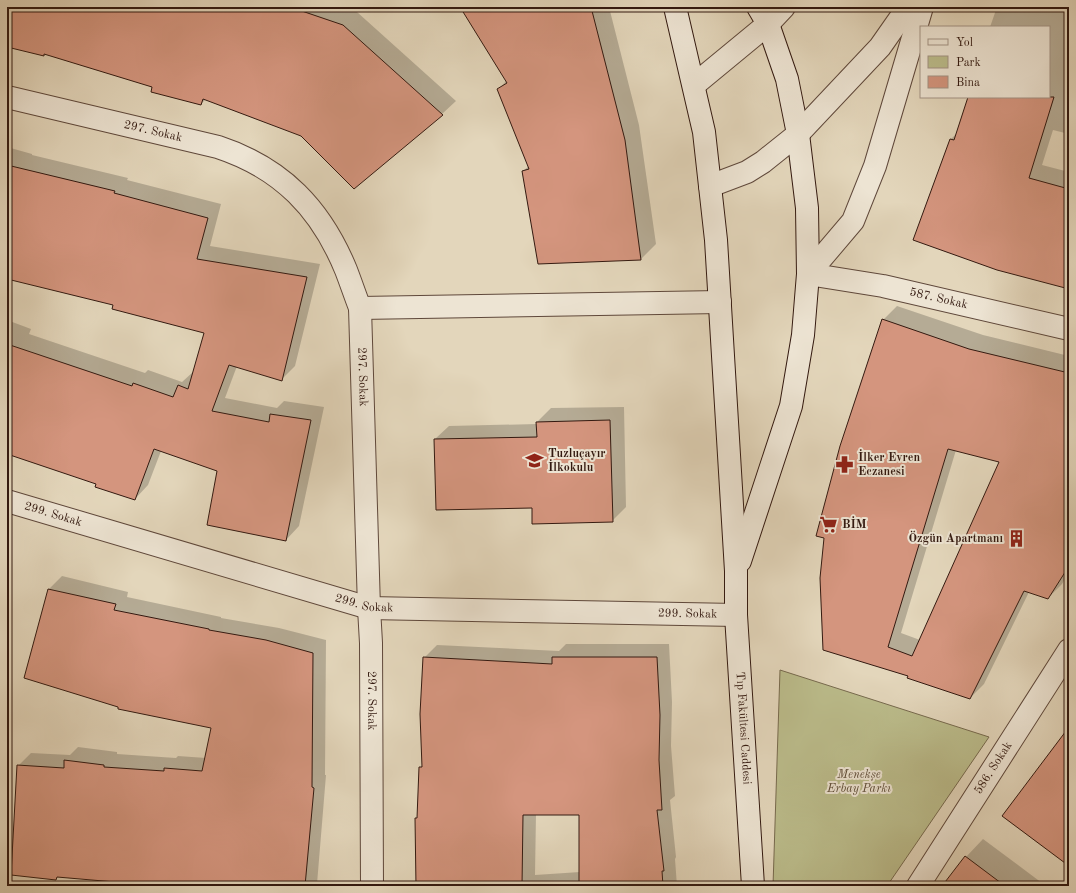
<svg xmlns="http://www.w3.org/2000/svg" width="1076" height="893" viewBox="0 0 1076 893" font-family="'Old Standard TT',serif">
	<style>
		.green { fill: #bbbc8b; stroke: #776a4e }
		.shadow { fill: #0003; fill-rule: evenodd }
		.building { fill: #d4957e; stroke: #331910; fill-rule: evenodd }
		.lines { fill: none; stroke-linecap: round; stroke-linejoin: round }
		.minor-casing { stroke: #5f483b; stroke-width: 24 }
		.secondary-casing { stroke: #331910; stroke-width: 24 }
		.minor { stroke: #ede4d3; stroke-width: 22 }
		.secondary { stroke: #ede4d3; stroke-width: 22 }
		.labels { text-anchor: middle; dominant-baseline: central; stroke-width: 4; stroke-linejoin: round; paint-order: stroke }
		.street-label { font-size: 12px; fill: #331910; stroke: #ede4d3 }
		.poi-label { font-size: 12px; font-weight: bold; fill: #331910; stroke: #ede4d3; text-anchor: start }
		.park-label { font-size: 12px; font-style: italic; fill: #5c4a35; stroke: #ede4d3 }
	</style>
	<rect width="100%" height="100%" fill="#e3d6bb"/>
	<filter id="stains"><feTurbulence type="fractalNoise" baseFrequency=".005" numOctaves="4"/><feColorMatrix values="0 0 0 0 .2 0 0 0 0 .09 0 0 0 0 .02 0 0 0 .5 -.17"/></filter>
	<radialGradient id="worn" r=".72"><stop offset=".6" stop-color="#630" stop-opacity="0"/><stop offset="1" stop-color="#630" stop-opacity=".3"/></radialGradient>
	<!-- green -->
	<path class="green" d="M780,670L989,737L887,886H773Z"/>
	<!-- shadow -->
	<path class="shadow" d="M7,7H342L357,12L456,101L442,114L354,188L301,135L206,99L201,104L153,87L45,53L43,55L7,46Z
		M461,7H609L639,125L656,244L641,259L523,171L529,166L499,89L506,81Z
		M997,7H1069V134L1053,130L1042,165L1069,172V288L915,239L951,139L958,132L969,97H1049V27H990Z
		M7,147L32,154V155L128,178L127,180L221,204L210,246L320,264L295,366L281,380L237,366L225,398L277,408L284,401L324,407L299,526L286,540L218,470L161,451L148,485L135,499L98,484L7,453V320L31,329L29,334L145,373L148,370L182,382L193,372H194L205,332L115,304L7,266Z
		M897,306L983,335L1069,356V572L1062,584L1048,598L1029,592L984,684L970,698L909,676L824,649L883,320ZM956,450L1000,461L920,640L901,633Z
		M624,407L626,507L612,521L533,507L435,439L449,426L537,424V422L551,408Z
		M62,576L128,592L127,597L221,617V618L279,628L326,640L325,775H326L317,884L315,886H201L159,882L156,886H142L116,881L58,876L56,879L18,766L31,753L70,755L78,747L117,752V754L176,758L178,756L206,758L212,728L119,706L49,589Z
		M566,644H669L672,702L671,746L675,796L670,800L676,857L675,859L677,886H417L416,819L418,816L420,768L423,765L424,658L437,645L559,651ZM536,814H580V872L535,875Z
		M983,839L1046,886H944L966,857Z"/>
	<!-- building -->
	<path class="building" d="M7,7H290L343,25L443,115L354,189L301,136L203,99L201,105L151,92L152,87L44,54V56L7,47Z
		M460,7H591L625,140L641,260L538,264L522,171L529,169L497,89L507,83Z
		M968,97H1054L1029,178L1069,189V289L997,270L913,240L950,139L954,140Z
		M7,165L115,191L114,193L208,218L197,259L307,277L282,381L229,365L212,411L269,422L270,414L311,420L286,541L207,525L217,471L154,449L135,500L95,487L96,484L7,454V344L132,386L133,383L173,397L178,385L188,389L204,333L112,309L113,305L7,279Z
		M882,319L969,349L1069,373V566L1048,599L1024,591L970,699L907,678L908,676L823,650L820,578L824,538L816,536L840,446ZM948,449L999,462L912,656L888,647Z
		M610,420L613,522L532,524V508L436,510L434,439L537,437L536,422Z
		M48,589L116,604L114,610L209,629V630L266,640L313,653L312,787L314,788L305,886H190L156,883L155,886H115V882L57,877L56,880L11,875L17,765L64,768V760L104,765V767L164,771V768L202,771L211,728L118,709V707L24,678Z
		M423,657L552,664V657H657L660,715L659,760L662,810H657L664,871H662L663,886H579V815H523L522,886H416L415,818H417L419,767H422L420,714Z
		M1069,727V866L1002,816Z
		M965,856L1005,886H942Z"/>
	<g class="lines">
		<defs>
			<g id="minor">
				<path d="M694,85L768,24L784,7"/>
				<path id="s1" d="M7,97L218,147C282,168 321,209 346,270C351,283 355,295 360,308L369,608L371,643L372,886"/>
				<path d="M710,186L747,172L763,162L798,134L880,47L908,7"/>
				<path d="M808,274L853,221L875,166L922,7"/>
				<path id="s2" d="M808,274L883,286L1069,329"/>
				<path d="M360,308L720,302"/>
				<path id="s3" d="M7,501L369,608L736,615"/>
				<path id="s4" d="M918,886L1069,650"/>
			</g>
			<g id="secondary">
				<path id="s5" d="M675,7L704,132L716,240L736,571V615L753,886"/>
				<path d="M740,561L791,406L803,335L808,274L807,208L798,134L787,79L768,24L758,7"/>
			</g>
		</defs>
		<!-- minor casing -->
		<use href="#minor" class="minor-casing"/>
		<!-- secondary casing -->
		<use href="#secondary" class="secondary-casing"/>
		<!-- minor -->
		<use href="#minor" class="minor"/>
		<!-- secondary -->
		<use href="#secondary" class="secondary"/>
	</g>
	<!-- icons -->
	<defs>
		<symbol id="school-bare" viewBox="-9 -9 18 18"><path d="M0-5L7-2L0 1L-7-2ZM-4 1L0 2.5L4 1V4Q0 6-4 4Z" fill="#8f2418" stroke="#ede4d3" stroke-width="2.5" paint-order="stroke"/></symbol>
		<symbol id="pharmacy-bare" viewBox="-9 -9 18 18"><path d="M-2-6h4v4h4v4h-4v4h-4v-4h-4v-4h4Z" fill="#8f2418" stroke="#ede4d3" stroke-width="2.5" paint-order="stroke"/></symbol>
		<symbol id="supermarket-bare" viewBox="-9 -9 18 18"><path d="M-6-5.5h2.5l.6 2H6L4.5 2H-2.5L-4.4-4H-6ZM-1.5 3.2a1.3 1.3 0 1 0 .1 0ZM3 3.2a1.3 1.3 0 1 0 .1 0Z" fill="#8f2418" stroke="#ede4d3" stroke-width="2.5" paint-order="stroke"/></symbol>
		<symbol id="building-bare" viewBox="-9 -9 18 18"><path d="M-4-6H4V6H1V3H-1V6H-4ZM-2.5-4.3h1.7v1.8h-1.7ZM.8-4.3h1.7v1.8H.8ZM-2.5-1h1.7V.8h-1.7ZM.8-1h1.7V.8H.8Z" fill="#8f2418" stroke="#ede4d3" stroke-width="2.5" paint-order="stroke"/></symbol>
	</defs>
	<g fill-rule="evenodd">
		<use href="#school-bare" x="522" y="448" width="25" height="25"/>
		<use href="#pharmacy-bare" x="832" y="452" width="25" height="25"/>
		<use href="#supermarket-bare" x="816" y="512" width="25" height="25"/>
		<use href="#building-bare" x="1004" y="526" width="25" height="25"/>
	</g>
	<g class="labels">
		<!-- street labels -->
		<g class="street-label">
			<text stroke="none"><textPath href="#s1" startOffset="150">297. Sokak</textPath></text>
			<text stroke="none"><textPath href="#s2" startOffset="133">587. Sokak</textPath></text>
			<text stroke="none"><textPath href="#s1" startOffset="510">297. Sokak</textPath></text>
			<text stroke="none"><textPath href="#s3" startOffset="48">299. Sokak</textPath></text>
			<text stroke="none"><textPath href="#s3" startOffset="372">299. Sokak</textPath></text>
			<text stroke="none"><textPath href="#s3" startOffset="696">299. Sokak</textPath></text>
			<text stroke="none"><textPath href="#s1" startOffset="834">297. Sokak</textPath></text>
			<text stroke="none"><textPath href="#s5" startOffset="726">Tıp Fakültesi Caddesi</textPath></text>
			<text stroke="none"><textPath href="#s4" startOffset="140">586. Sokak</textPath></text>
		</g>
		<!-- poi labels -->
		<g class="poi-label">
			<text x="548" y="454">Tuzluçayır<tspan x="548" dy="14">İlkokulu</tspan></text>
			<text x="858" y="458">İlker Evren<tspan x="858" dy="14">Eczanesi</tspan></text>
			<text x="842" y="525">BİM</text>
			<text x="1003" y="539" text-anchor="end">Özgün Apartmanı</text>
		</g>
		<!-- park labels -->
		<g class="park-label">
			<text x="859" y="775">Menekşe<tspan x="859" dy="14">Erbay Parkı</tspan></text>
		</g>
	</g>
	<!-- margin -->
	<rect width="1076" height="893" fill="none" stroke="#e3d6bb" stroke-width="24"/>
	<rect x="8" y="8" width="1060" height="877" fill="none" stroke="#331910" stroke-width="2"/>
	<rect x="12" y="12" width="1052" height="869" fill="none" stroke="#331910"/>
	<!-- legend -->
	<rect x="920" y="26" width="130" height="72" fill="#ede4d3" stroke="#a39385"/>
	<rect x="928" y="39" width="20" height="6" fill="#ede4d3" stroke="#a39385"/>
	<text x="956" y="46" font-size="12" fill="#331910">Yol</text>
	<rect x="928" y="56" width="20" height="12" fill="#bbbc8b" stroke="#a39385"/>
	<text x="956" y="66" font-size="12" fill="#331910">Park</text>
	<rect x="928" y="76" width="20" height="12" fill="#d4957e" stroke="#a39385"/>
	<text x="956" y="86" font-size="12" fill="#331910">Bina</text>
	<rect width="100%" height="100%" filter="url(#stains)"/>
	<rect width="100%" height="100%" fill="url(#worn)"/>
</svg>
